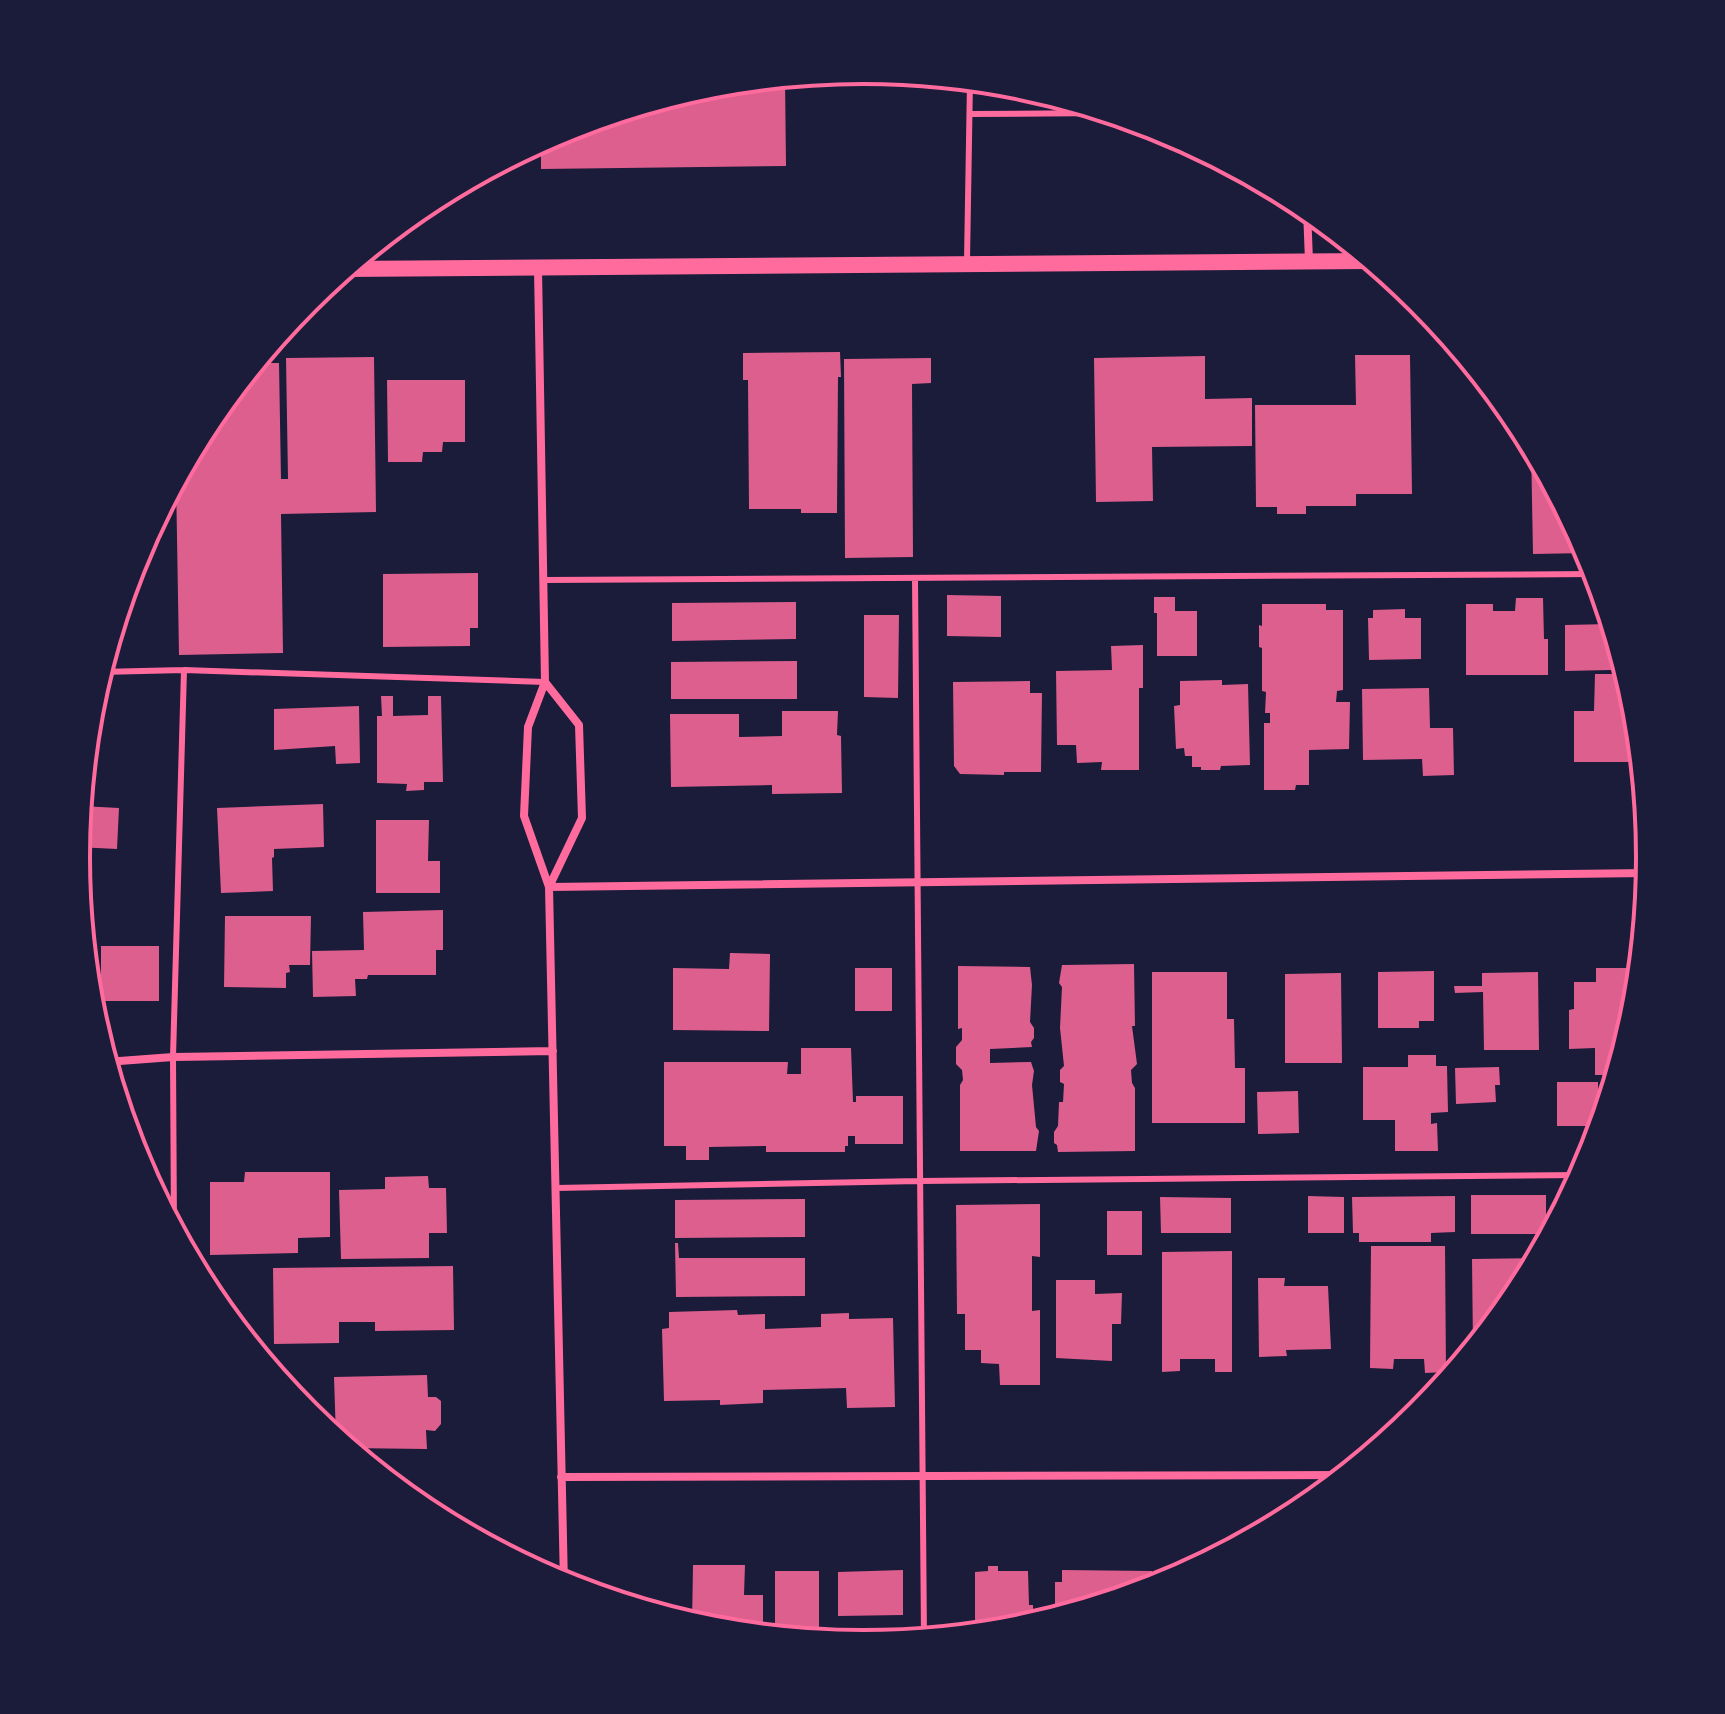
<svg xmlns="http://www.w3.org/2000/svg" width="1725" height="1714" viewBox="0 0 1725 1714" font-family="'Source Sans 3',sans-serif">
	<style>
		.building { fill: #dd5f8e }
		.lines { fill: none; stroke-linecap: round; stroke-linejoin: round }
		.service { stroke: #ff6b9d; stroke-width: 6 }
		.minor { stroke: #ff6b9d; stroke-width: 8 }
		.secondary { stroke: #ff6b9d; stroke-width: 16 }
		.rim { fill: none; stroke: #ff6b9d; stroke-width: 4 }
	</style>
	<rect width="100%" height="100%" fill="#1b1b3a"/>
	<!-- building -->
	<path class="building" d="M785,78L786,166L541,169V141L562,130L709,85Z
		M840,352L841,377H838L837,513H801V509H749L748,380H743V353Z
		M1355,355H1410L1412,494H1356V506H1306V514H1277V507H1256L1255,405H1356Z
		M1205,356V399L1252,398V446L1152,447L1153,501L1096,502L1094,358Z
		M374,357L376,512L281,514L283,653L179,655L176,479L208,419L255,363H279L281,479H288L286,358Z
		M931,358V383L912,384L913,557L845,558L844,359Z
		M387,380H465V442H443L442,452H423L422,462H388Z
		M1531,446L1588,553L1533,554Z
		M478,573V628H470V646L383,647V574Z
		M947,595L1001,596V637L947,636Z
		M1154,597H1175V611H1197V656H1157V613H1154Z
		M1516,598H1543L1544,639H1548V675H1466V604H1493V611H1515Z
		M796,602V639L672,641V603Z
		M1262,604H1326V610H1343V690L1337,691L1336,702H1350L1349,749L1309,750V785H1296L1295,790H1264V723H1270V713H1265L1266,692L1262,691V648L1259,647V625L1262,626Z
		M1405,609V618H1421V659L1369,660L1368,618H1373V610Z
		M864,615H899L898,698L864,697Z
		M1610,624L1611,670L1565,671V625Z
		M1143,645V688H1139V770H1101L1102,762L1077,763L1076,745H1057L1056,671L1112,670L1111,646Z
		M797,661V699H671V662Z
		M1595,674H1625L1634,704L1640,762H1574V711H1594Z
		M1222,680V685L1248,684L1250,765L1221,766L1220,770H1201V767H1192V756H1185L1184,748L1176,749L1174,706L1180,705V681Z
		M1030,681V693H1042L1041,772H1004V775L960,774L954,766L953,682Z
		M1429,688L1430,728H1453L1454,775L1423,776L1422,759L1363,760L1362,689Z
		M381,696H393V716L428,715V696H441L443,782H424V790L406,791L407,784L377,783V716H382Z
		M359,706L360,763L336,764L335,746L274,750V709Z
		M782,711H838L837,735L841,736L842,793L772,794V785L671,787L670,714H739V737L782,736Z
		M323,804L324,847L274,849V857L272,858L273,891L221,893L217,808Z
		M81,806L119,808L117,849L76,847Z
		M376,820H429L428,861H440V893H376Z
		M443,910V950H436V975H368L367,979H355L356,996L313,997L312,951L364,950L363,912Z
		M225,916H311L310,965H289L290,972L286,973V988L224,987Z
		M101,946H159V1001H101Z
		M730,953L770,954L769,1031L673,1030V968L729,969Z
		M1134,964L1135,1026H1132L1137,1064L1131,1070L1132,1083L1135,1088V1151L1058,1152L1057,1145L1054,1143V1132L1058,1126L1059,1102H1063L1064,1084L1060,1082V1070L1064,1066L1060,1028L1062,987L1059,983L1062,965Z
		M958,966L1030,967L1032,985L1030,1022L1034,1028V1038L1031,1042L1032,1047L990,1049V1063L1031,1062L1034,1071L1032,1085L1036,1127L1039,1131L1036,1151H960V1085L963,1080L962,1070L956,1064V1047L962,1040V1028L958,1029Z
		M855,968H892V1011H855Z
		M1596,968H1627L1628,981H1637L1634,1011L1615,1075H1595V1048L1569,1049V1010L1574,1009V982H1596Z
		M1434,971V1021H1419V1028H1378V972Z
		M1152,972H1227V1019H1234L1235,1068H1245V1123H1152Z
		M1538,972L1539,1050H1484L1483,992L1455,993L1454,986H1482V973Z
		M1341,973L1342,1063H1285V974Z
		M801,1048H851L853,1102H856V1096H903V1144H855V1136H848V1146H845V1152H766V1146L709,1147V1160H686V1146H664V1062H788L787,1074H801Z
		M1408,1055H1436V1066H1447L1448,1112L1431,1113V1124L1437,1123L1438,1151H1395V1120H1363V1067H1408Z
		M1499,1067L1500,1085H1495L1496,1102L1456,1104L1455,1068Z
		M1557,1082H1598L1599,1126H1557Z
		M1298,1091L1299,1133L1258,1134L1257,1092Z
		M245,1172H330V1237L298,1238V1253L210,1255V1182H244Z
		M428,1176L429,1188H446L447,1233H429V1258L341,1259L339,1190L385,1189V1177Z
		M1471,1195H1546V1234H1471Z
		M1308,1196L1344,1197V1233H1308Z
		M1455,1196V1232L1431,1233V1242H1359V1233H1353L1352,1197Z
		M1160,1197L1231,1198V1233H1161Z
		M805,1199V1237L675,1238V1200Z
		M1040,1204V1257L1032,1256V1311L1040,1310V1385H1000L999,1364L981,1363V1350H965V1314H957L956,1205Z
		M1107,1211H1142V1255H1107Z
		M675,1243H678L679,1258H805V1296L676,1297Z
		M1371,1246H1445L1446,1372L1425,1373L1424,1359H1394L1393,1369L1370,1368Z
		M1232,1251V1372H1215V1359H1180V1371L1162,1372V1252Z
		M1536,1258L1517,1295L1473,1348L1472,1259Z
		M453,1266L454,1330L375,1331V1322H339V1343L274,1344L273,1268Z
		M1258,1278H1285L1284,1286H1328L1331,1349L1286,1350L1287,1356L1259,1357Z
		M1056,1280H1095V1294L1122,1293L1121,1324H1112V1361L1056,1358Z
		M737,1310L738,1315L765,1314V1329L821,1327V1314L849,1313V1319L893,1318L895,1407L847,1408L846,1388L763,1390V1403L720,1405V1400L664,1401L662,1329L669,1328V1312Z
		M427,1375L428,1397H436L441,1401V1424L435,1431L426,1430L427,1449L348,1448L336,1438L334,1377Z
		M693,1565H745L744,1595H763V1633L709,1629L692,1624Z
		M988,1566H998V1571H1028L1029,1605H1033V1617H1029V1625L1016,1629L975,1633V1572L988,1571Z
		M1158,1569H1185V1573L1159,1586Z
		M903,1570V1615L838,1616V1572Z
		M1062,1570L1152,1571V1588L1055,1617V1582H1062Z
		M775,1571H819V1640L775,1635Z"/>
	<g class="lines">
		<!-- service -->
		<path class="service" d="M970,114L1107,113
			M967,261L970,81
			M915,578L924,1638
			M544,580L1595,574
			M100,672L184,670L545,682
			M556,1188L920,1181L1581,1175
			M174,1230L173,1057L184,670"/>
		<!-- minor -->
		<path class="minor" d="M1307,209L1309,261
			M538,268L545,682L528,727L524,816L549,887L564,1585
			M545,682L579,725L582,818L549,887
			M549,887L1648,873
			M106,1062L173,1057L553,1051
			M561,1477L1345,1475"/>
		<!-- secondary -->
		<path class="secondary" d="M344,269L1370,261"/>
	</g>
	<!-- crop -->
	<path d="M0 0H1725V1714H0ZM90 857a773 773 0 1 1 1546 0a773 773 0 1 1-1546 0Z" fill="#1b1b3a" fill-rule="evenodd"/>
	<path class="rim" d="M90 857a773 773 0 1 1 1546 0a773 773 0 1 1-1546 0Z"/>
</svg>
